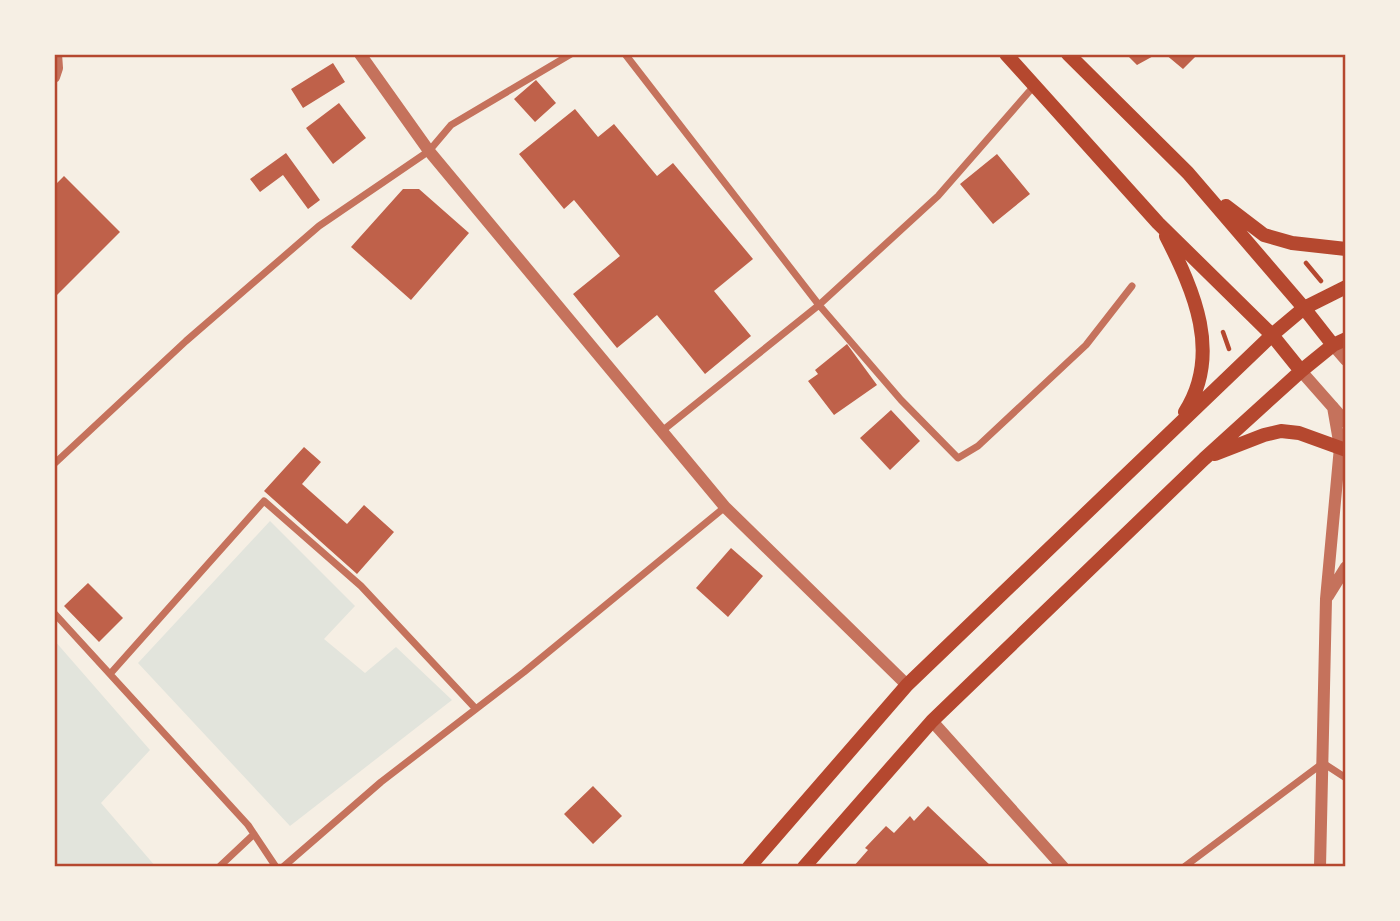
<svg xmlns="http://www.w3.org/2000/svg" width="1400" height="921" viewBox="0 0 1400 921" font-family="'PT Sans',sans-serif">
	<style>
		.green { fill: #e2e4dc }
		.building { fill: #bf614a }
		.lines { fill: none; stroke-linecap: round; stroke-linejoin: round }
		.path { stroke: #b5482f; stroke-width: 4.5 }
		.minor { stroke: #c5725c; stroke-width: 7 }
		.tertiary { stroke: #c5725c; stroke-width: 12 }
		.secondary { stroke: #b5482f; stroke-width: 14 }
		.neatline { fill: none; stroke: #b5482f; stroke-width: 2.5 }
	</style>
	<rect width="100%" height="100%" fill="#f6efe4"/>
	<!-- green -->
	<path class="green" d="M270,521L355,606L324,639L365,673L396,647L452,700L290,826L138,663Z
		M54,640L150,750L101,803L156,867H54Z"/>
	<!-- building -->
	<path class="building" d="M1126,54H1157L1137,65Z
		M1165,54H1198L1183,69Z
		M333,63L345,82L303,108L291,89Z
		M536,80L556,103L535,122L514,99Z
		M339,103L366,138L333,164L306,128Z
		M575,109L598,137L614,124L657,176L673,163L753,259L714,291L751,336L705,374L657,315L617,348L573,294L620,256L574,200L564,209L519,154Z
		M286,153L320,200L308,209L283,175L260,192L250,179Z
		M997,154L1030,194L993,224L960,184Z
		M64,176L120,232L54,298V186Z
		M403,189H419L469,233L411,300L351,247Z
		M847,344L877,385L834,415L808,381L818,374L815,370Z
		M891,410L920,441L890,470L860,438Z
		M304,447L321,462L302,484L347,524L364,505L394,532L357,574L264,491Z
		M731,548L763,576L728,617L696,588Z
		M88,583L123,618L99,642L64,606Z
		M593,786L622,816L593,844L564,814Z
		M928,806L992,867H853L868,850L865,848L886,826L894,833L910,816L914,821Z"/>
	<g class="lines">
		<!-- path -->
		<path class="path" d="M1306,263L1321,281
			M1223,332L1229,349"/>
		<!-- minor -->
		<path class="minor" d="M625,54L819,305L901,400L958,458L978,446L1086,345L1132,286
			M662,431L819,305L938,196L1034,86
			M54,464L186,341L319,226L429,151L451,125L571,54
			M54,613L248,825L276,867
			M110,674L264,501L361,586L476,709
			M219,867L254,834
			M283,867L381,782L524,672L725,507
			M1184,867L1323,763L1346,778"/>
		<!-- tertiary -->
		<path class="tertiary" d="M360,54L429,151L725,507L907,685
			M54,77L57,68L56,54
			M1333,345L1346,360
			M1301,371L1346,422
			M1328,596L1346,567
			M932,721L1063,867
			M1320,867L1326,599L1340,447L1333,407"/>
		<!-- secondary -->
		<path class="secondary" d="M1006,54L1158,223L1272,335L1301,371
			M1068,54L1188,173L1304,308L1333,345
			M1226,206L1264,235L1292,243L1346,249
			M1166,236C1194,291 1222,354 1185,412
			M1215,454L1264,435L1281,431L1299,433L1346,450
			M749,867L907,685L1272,335L1304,308L1346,287
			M804,867L932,721L1204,459L1301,371L1333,345L1346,339"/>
	</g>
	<!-- border -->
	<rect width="1400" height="921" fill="none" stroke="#f6efe4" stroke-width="112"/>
	<rect x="56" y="56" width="1288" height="809" class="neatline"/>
</svg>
